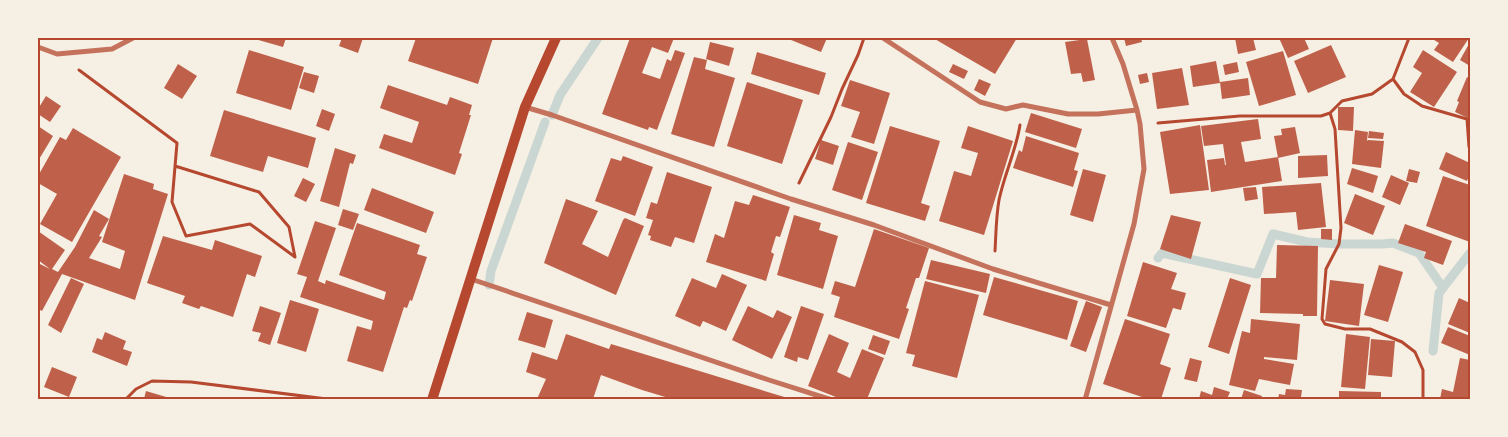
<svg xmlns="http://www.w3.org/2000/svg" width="1508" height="437" viewBox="0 0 1508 437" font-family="'Roboto Condensed',sans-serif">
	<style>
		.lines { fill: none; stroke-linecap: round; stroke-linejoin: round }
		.stream { stroke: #c9d6d2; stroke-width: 9 }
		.building { fill: #bf614a }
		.path { stroke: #b5482f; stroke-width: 3 }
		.minor { stroke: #c5725c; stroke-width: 5 }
		.secondary { stroke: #b5482f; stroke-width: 10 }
		.neatline { fill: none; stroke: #b5482f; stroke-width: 2 }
	</style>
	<rect width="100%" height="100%" fill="#f6efe4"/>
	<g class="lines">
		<!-- stream -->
		<path class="stream" d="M552,115L560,95L598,38
			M1158,258L1162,253L1257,274L1273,234L1307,242L1339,244H1382L1393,243L1419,253L1443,288
			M489,285L491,271L545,122
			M1433,351L1439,293L1470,253"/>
	</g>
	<!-- building -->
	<path class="building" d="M251,38H286L283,47Z
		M342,38H363L358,53L339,46Z
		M416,38H493L478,84L408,61Z
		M630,38H674L668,53L652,47L642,73L660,79L667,59L671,61L675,50L685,53L657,130L649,127L648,130L602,114Z
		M786,38H827L821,52Z
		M933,38H1017L995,74Z
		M1124,38H1141L1142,42L1126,46Z
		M1235,38H1253L1256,50L1238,54Z
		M1279,38H1304L1309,49L1288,58Z
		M1431,38H1469L1453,62L1434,50L1439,43Z
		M1087,39L1095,80L1083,82L1081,73L1071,74L1065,42Z
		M710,42L734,48L729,66L706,59Z
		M1470,42V66L1460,60Z
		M1331,45L1346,77L1308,93L1294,61Z
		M249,50L304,67L291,110L236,93Z
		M1423,50L1457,72L1434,107L1410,92L1422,73L1413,67Z
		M1283,51L1296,95L1259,106L1246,62Z
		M757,52L826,73L819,95L751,74Z
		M694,57L707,60L705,69L735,78L714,147L671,134Z
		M1216,61L1220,83L1193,87L1190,66Z
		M1237,62L1239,72L1225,75L1223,65Z
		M178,64L197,76L182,99L164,88Z
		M953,64L968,71L964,79L949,72Z
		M1182,68L1189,105L1157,109L1152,73Z
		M304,72L319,76L314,93L299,88Z
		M1147,73L1149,82L1140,84L1138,75Z
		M1467,77L1470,79V119L1455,112L1459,102L1457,101Z
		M1248,78L1250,95L1222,99L1220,82Z
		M979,79L991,84L985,96L974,90Z
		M850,80L890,93L874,144L851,137L860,112L841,106Z
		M747,82L803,100L782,164L727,146Z
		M388,85L447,105L450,97L472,105L469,115H471L459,153L462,154L455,175L379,148L384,134L412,143L419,122L380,108Z
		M46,96L61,106L50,122L38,114V109Z
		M1338,107H1354L1353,131L1338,130Z
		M322,109L335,114L329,131L316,126Z
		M224,110L316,138L308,168L268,156L263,172L210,156Z
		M1031,113L1082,129L1076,148L1025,132Z
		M1258,119L1261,139L1241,142L1245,162L1278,157L1282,181L1211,192L1207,160L1224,158L1225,165H1226L1223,144L1204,146L1201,126Z
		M1200,125L1209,190L1170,194L1160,132Z
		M38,126L53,136L38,161Z
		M890,126L940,141L921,203L930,206L925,221L866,203Z
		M968,126L1013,141L984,235L939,221L954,171L971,176L978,153L961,148Z
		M1295,127L1300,153L1278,158L1274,136L1282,135L1281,129Z
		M73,128L121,157L72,242L40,224L57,194L38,183V176L60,137L66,140Z
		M1355,130L1368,132L1367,141L1368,140L1384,141L1381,168L1352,164Z
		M1369,131L1384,133L1383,139L1368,138Z
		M1026,136L1079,153L1074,170L1078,171L1073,187L1013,168L1019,150L1022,152Z
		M821,140L839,146L833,165L815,159Z
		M848,142L878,152L862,200L832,190Z
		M335,148L356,155L353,164L350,163L339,207L320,201Z
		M1446,152L1470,163V174L1467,181L1439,169Z
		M1327,155L1328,176L1298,178V156Z
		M623,156L653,167L635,216L595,201L611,158L621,161Z
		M1352,168L1378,176L1373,193L1347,184Z
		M1083,169L1106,175L1093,222L1070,215Z
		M1409,169L1420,172L1417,183L1406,181Z
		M667,172L712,187L694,243L675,237L671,247L650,240L651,236L648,235L653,220L646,218L651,202L657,204Z
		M124,174L154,184L153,189L168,194L135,300L62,274L42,311L38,309V263L50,269L38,260V231L65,250L52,269L58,272L75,247L94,210L109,219L99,236L102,237L89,258L120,269L125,251L102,242Z
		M1391,175L1409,183L1400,205L1382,197Z
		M1443,176L1470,185V242L1426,226Z
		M303,178L315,184L306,202L294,196Z
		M1321,183L1326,227L1298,230L1296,212L1264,214L1262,187Z
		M1256,187L1258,199L1245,201L1243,188Z
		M372,188L434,212L426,233L364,210Z
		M1355,194L1385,206L1373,235L1344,223Z
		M753,195L790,207L780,237L776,236L771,252L774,254L766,281L706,262L715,234L724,238L735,201L749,205Z
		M566,199L598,211L582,244L608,257L623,220L625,218L644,226L616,295L544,263Z
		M343,209L359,214L353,230L338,225Z
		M794,215L821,223L819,230L838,236L823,289L777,275Z
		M1171,215L1201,222L1191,259L1160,249Z
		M315,221L336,228L318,281L325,284L326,280L384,300L386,292L339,275L357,223L420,245L417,254L427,257L412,301L410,300L407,308L404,307L383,372L347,361L357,326L371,330L373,321L300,297L307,277L297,274Z
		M1405,224L1452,241L1443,265L1424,258L1426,252L1398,243Z
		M874,229L929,248L919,278H916L906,308L909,309L899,339L834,317L840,297L831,294L835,281L855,287Z
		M1321,229H1332V240L1321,239Z
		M163,236L212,250L215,240L262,256L255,277L247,274L233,317L201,306L199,309L182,303L185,296L147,283Z
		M1277,245L1318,246L1317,316H1303V314L1260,313L1261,278H1276Z
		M931,260L990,274L986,293L926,279Z
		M1143,262L1177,273L1171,289L1186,293L1181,310L1173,308L1166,328L1127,316Z
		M1379,265L1403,272L1388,322L1364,315Z
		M722,274L747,285L726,331L703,321L700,327L675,316L692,278L716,288Z
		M994,277L1078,301L1067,340L983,315Z
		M71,278L84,284L61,333L48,325Z
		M1230,278L1251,285L1229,354L1208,347Z
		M1330,280L1364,284L1359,326L1325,321Z
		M925,281L979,295L957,378L912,366L915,355L906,353Z
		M1459,298L1470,303V333L1448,324Z
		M290,300L319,309L306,352L277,343Z
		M1086,301L1102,307L1086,352L1070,346Z
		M260,306L281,313L270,345L258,341L261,333L252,331Z
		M748,306L773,318L777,310L792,317L772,359L732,340Z
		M801,306L824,314L808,360L798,357L797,362L784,357Z
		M527,312L553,320L545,348L518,340Z
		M1125,319L1170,334L1160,364L1171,368L1161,399H1148L1103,384Z
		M1251,319L1300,324L1297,360L1264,357V359L1294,364L1290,385L1259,379L1255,391L1229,385L1242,331L1250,333Z
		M1448,327L1470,336V355L1441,343Z
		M105,332L126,341L123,349L132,352L127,366L92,352L97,338L102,340Z
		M566,334L609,349L611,344L791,399H672L642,390L601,375L593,399H537L546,379L526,372L532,352L557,360Z
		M829,334L849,343L837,372L850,378L862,349L884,358L867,399H841L808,386Z
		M1346,334L1370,337L1365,389L1341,387Z
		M873,335L890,341L885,355L868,349Z
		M1371,339L1395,341L1392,377L1368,375Z
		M1190,358L1202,361L1197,382L1184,379Z
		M1460,358L1470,360V399H1440L1442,389L1453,392Z
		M52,367L77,377L69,397L44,387Z
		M1214,387L1230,392L1227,399H1199L1201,391L1212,395Z
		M1286,389L1302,390L1301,397L1314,398V399H1278L1279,394L1285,395Z
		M1244,390L1262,396L1261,399H1241Z
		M146,391L173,399H144Z
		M1339,391L1381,392V399H1339Z"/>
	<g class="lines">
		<!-- path -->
		<path class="path" d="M79,70L177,143L172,202L186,236L250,224L295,257L289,227L259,192L175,166
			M1393,79L1404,94L1422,106L1467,119L1469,147H1470
			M1330,113L1335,129L1341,228L1339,244L1326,269L1322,319L1325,324L1345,329H1370L1402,342L1415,352L1423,370V400
			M1158,123L1240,116H1321L1330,113L1342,101L1372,94L1393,79L1409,38
			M799,183L831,117L842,89L858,55L864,38
			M995,251C996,234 996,217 999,200C1004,175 1016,151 1020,125
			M125,400L136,389L152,381L191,382L335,400"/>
		<!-- minor -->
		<path class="minor" d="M883,38L980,102L1006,109L1023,105L1068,114H1098L1137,110
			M38,47L57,54L112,49L133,38
			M525,107L552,115L791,199L874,225L993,269L1111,305
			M471,279L769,380L832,400
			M1085,400L1134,224L1144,169L1140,124L1137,110L1123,64L1112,38"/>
		<!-- secondary -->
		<path class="secondary" d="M432,400L525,107L556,38"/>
	</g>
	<!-- border -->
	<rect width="1508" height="437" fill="none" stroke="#f6efe4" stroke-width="78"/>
	<rect x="39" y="39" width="1430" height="359" class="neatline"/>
</svg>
